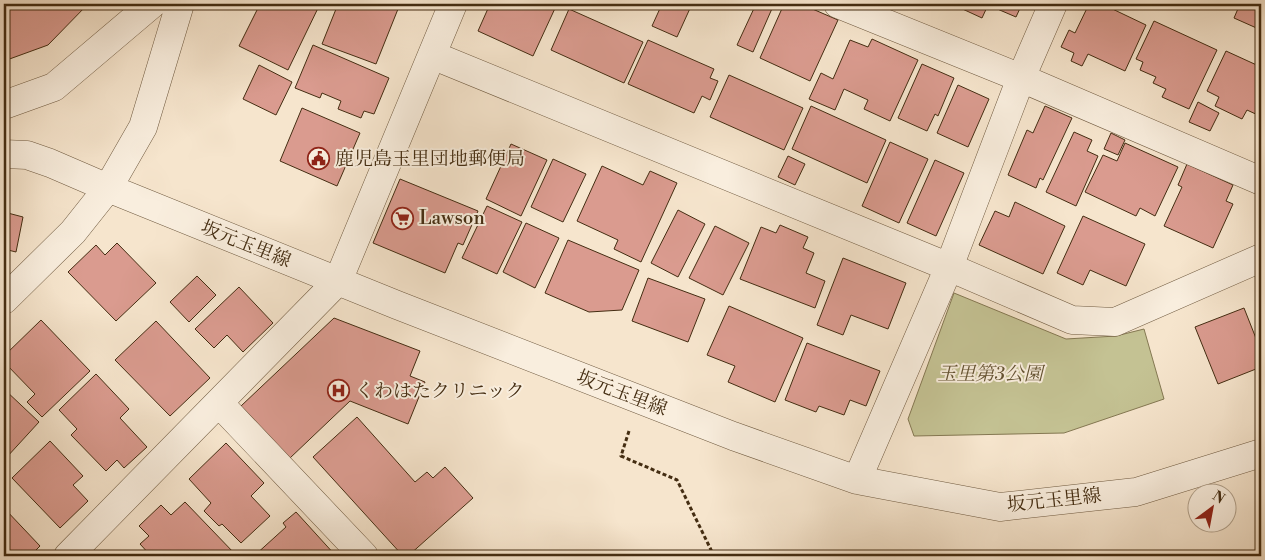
<svg xmlns="http://www.w3.org/2000/svg" width="1265" height="560" viewBox="0 0 1265 560" font-family="'Libre Bodoni','Noto Serif JP',serif">
	<style>
		.green { fill: #c4c293; stroke: #847852 }
		.building { fill: #da9b8f; stroke: #442d12 }
		.lines { fill: none; stroke-linecap: round; stroke-linejoin: round }
		.minor-casing { stroke: #705b41; stroke-width: 29 }
		.path { stroke: #442d12; stroke-width: 3; stroke-dasharray: 4 2.5; stroke-linecap: butt }
		.minor { stroke: #f9eede; stroke-width: 28 }
		.labels { text-anchor: middle; dominant-baseline: central; stroke-width: 4; stroke-linejoin: round; paint-order: stroke }
		.poi-label { font-size: 19px; fill: #442d12; stroke: #f9eede; text-anchor: start }
		.street-label { font-size: 19px; fill: #442d12; stroke: #f9eede }
		.park-label { font-size: 19px; font-style: italic; fill: #645232; stroke: #f9eede }
	</style>
	<rect width="100%" height="100%" fill="#f6e5cd"/>
	<filter id="stains"><feTurbulence type="fractalNoise" baseFrequency=".004" numOctaves="4"/><feColorMatrix values="0 0 0 0 .2 0 0 0 0 .09 0 0 0 0 .02 0 0 0 .5 -.17"/></filter>
	<radialGradient id="worn" r=".72"><stop offset=".6" stop-color="#630" stop-opacity="0"/><stop offset="1" stop-color="#630" stop-opacity=".3"/></radialGradient>
	<!-- green -->
	<path class="green" d="M954,293L1066,339L1116,336L1144,329L1164,399L1064,433L914,436L908,419Z"/>
	<!-- building -->
	<path class="building" d="M4,4H88L48,45L4,61Z
		M260,4H320L288,70L239,46Z
		M338,4H400L376,64L322,44Z
		M490,4H557L533,56L478,31Z
		M662,4H692L677,37L652,26Z
		M756,4H774L753,52L737,45Z
		M784,4H801L838,20L810,81L760,58Z
		M957,4H1022L1016,17L988,5L982,18L956,6Z
		M1089,4H1102L1146,25L1125,71L1088,54L1082,66L1071,61L1074,53L1061,47L1069,30L1075,33Z
		M1240,4H1261V30L1234,18Z
		M569,9L643,42L624,83L551,50Z
		M1154,21L1217,50L1189,109L1162,97L1166,89L1153,83L1156,77L1140,70L1143,62L1136,59Z
		M872,39L918,60L890,121L864,109L868,100L844,89L835,110L809,99L821,73L833,79L850,40L868,47Z
		M648,40L714,69L710,78L718,81L710,100L702,96L694,113L628,84Z
		M313,45L389,78L374,114L364,111L361,118L338,109L341,101L322,93L320,98L295,88Z
		M1226,51L1261,67L1260,116L1247,110L1242,119L1215,106L1219,97L1207,91Z
		M922,64L954,78L938,116L935,114L927,131L898,118Z
		M259,65L292,82L276,115L243,99Z
		M729,75L803,108L784,150L710,117Z
		M958,85L989,99L968,147L937,133Z
		M1198,102L1219,113L1210,131L1189,122Z
		M811,106L886,140L867,183L792,149Z
		M1045,106L1072,118L1043,180L1040,178L1036,188L1008,175L1027,130L1033,133Z
		M302,108L360,133L337,186L280,161Z
		M1074,132L1092,140L1087,151L1098,156L1076,206L1046,192Z
		M1111,133L1125,140L1118,155L1104,149Z
		M890,142L928,159L899,223L862,206Z
		M1125,143L1178,167L1155,216L1140,208L1136,216L1085,192L1103,155L1117,161Z
		M511,144L547,160L521,216L486,199Z
		M788,156L805,164L795,185L778,177Z
		M553,159L586,174L563,222L531,207Z
		M935,160L964,173L936,236L907,223Z
		M1187,164L1233,185L1226,201L1233,204L1213,248L1164,226L1182,187L1178,185Z
		M602,166L643,185L650,171L677,183L641,262L614,249L618,240L577,221Z
		M400,179L478,211L463,245L458,243L445,273L373,243Z
		M1015,202L1065,226L1043,274L979,245L995,211L1009,217Z
		M487,206L522,222L497,274L462,258Z
		M678,210L705,224L678,277L651,263Z
		M4,212L23,217L16,252L4,249Z
		M1083,216L1145,244L1126,286L1090,270L1083,285L1057,273Z
		M526,223L559,238L535,288L503,272Z
		M780,225L808,237L803,248L814,253L806,273L825,281L815,308L740,279L761,227L776,233Z
		M715,226L749,243L723,295L689,278Z
		M568,240L639,270L622,310L589,312L545,293Z
		M117,243L156,283L116,321L68,272L96,245L105,255Z
		M843,258L906,283L888,329L851,315L843,335L817,325Z
		M197,276L216,295L189,322L170,302Z
		M648,278L705,299L688,342L632,321Z
		M239,287L273,323L243,352L227,335L214,348L195,329Z
		M729,306L803,338L775,402L728,382L735,366L707,355Z
		M1244,308L1261,351V367L1218,384L1195,327Z
		M334,318L420,351L410,376L425,382L408,424L350,401L290,458L241,406Z
		M41,320L90,371L42,417L27,402L35,394L4,362V356Z
		M156,321L210,378L170,416L115,360Z
		M807,343L880,371L866,406L850,400L844,415L819,406L816,412L785,400Z
		M96,374L129,409L120,418L147,447L124,468L117,460L106,471L71,435L77,429L59,410Z
		M4,389L39,422L6,458L4,456Z
		M357,417L415,482L427,472L433,478L445,467L473,498L408,556H403L313,457Z
		M50,441L83,476L73,485L88,501L60,528L12,478Z
		M226,443L264,483L251,496L270,516L241,543L222,524L219,526L204,511L211,503L189,479Z
		M185,502L235,554L233,556H151L140,544L149,536L139,526L161,505L171,515Z
		M4,508L40,546L30,556H4Z
		M296,512L336,556H254L286,527L283,523Z"/>
	<g class="lines">
		<defs>
			<path id="minor" d="M838,4L1021,78L1261,181
				M432,55L949,267L1072,320L1115,322L1261,258
				M4,105L54,87L152,4
				M4,154L27,155L50,163L108,188L397,305L733,436L857,480L1000,507L1136,492L1261,453
				M4,300L73,232L108,188L143,127L180,4
				M219,403L364,556
				M857,480L949,267L1021,78L1053,4
				M68,556L338,281L453,4"/>
		</defs>
		<!-- minor casing -->
		<use href="#minor" class="minor-casing"/>
		<!-- path -->
		<path class="path" d="M629,431L621,456L677,480L714,556"/>
		<!-- minor -->
		<use href="#minor" class="minor"/>
	</g>
	<!-- icons -->
	<defs>
		<symbol id="civic-ring" viewBox="-11 -11 22 22"><circle r="9.5" fill="#f9eede" stroke="#8f2418" stroke-width="1.5"/><path d="M-.6-6.5H3V-4.5H.6V-3L4-1V1h2V6H-6V1h2V-1L-.6-3ZM-1.2 2.5V6h2.4V2.5Z" fill="#8f2418"/></symbol>
		<symbol id="supermarket-ring" viewBox="-11 -11 22 22"><circle r="9.5" fill="#f9eede" stroke="#8f2418" stroke-width="1.5"/><path d="M-6-5.5h2.5l.6 2H6L4.5 2H-2.5L-4.4-4H-6ZM-1.5 3.2a1.3 1.3 0 1 0 .1 0ZM3 3.2a1.3 1.3 0 1 0 .1 0Z" fill="#8f2418"/></symbol>
		<symbol id="hospital-ring" viewBox="-11 -11 22 22"><circle r="9.5" fill="#f9eede" stroke="#8f2418" stroke-width="1.5"/><path d="M-5-5h3v3.5h4V-5h3V5h-3V1.5h-4V5h-3Z" fill="#8f2418"/></symbol>
	</defs>
	<g fill-rule="evenodd">
		<use href="#civic-ring" x="306" y="146" width="25" height="25"/>
		<use href="#supermarket-ring" x="390" y="206" width="25" height="25"/>
		<use href="#hospital-ring" x="326" y="378" width="25" height="25"/>
	</g>
	<g class="labels">
		<!-- poi labels -->
		<g class="poi-label">
			<text x="335" y="159">鹿児島玉里団地郵便局</text>
			<text x="419" y="218">Lawson</text>
			<text x="355" y="391">くわはたクリニック</text>
		</g>
		<!-- street labels -->
		<g class="street-label">
			<text transform="translate(246 244) rotate(22)">坂元玉里線</text>
			<text transform="translate(622 393) rotate(21)">坂元玉里線</text>
			<text transform="translate(1054 500) rotate(-6)">坂元玉里線</text>
		</g>
		<!-- park labels -->
		<g class="park-label">
			<text x="990" y="374">玉里第3公園</text>
		</g>
	</g>
	<!-- margin -->
	<rect width="1265" height="560" fill="none" stroke="#f6e5cd" stroke-width="20"/>
	<rect x="5" y="5" width="1255" height="550" fill="none" stroke="#442d12" stroke-width="2.5"/>
	<rect x="10" y="10" width="1245" height="540" fill="none" stroke="#442d12"/>
	<!-- north arrow -->
	<g transform="translate(1212 508) rotate(32)"><circle r="24" fill="#f9eede" stroke="#b1a18c"/>
	<path d="M0-4L9 19L0 12L-9 19Z" fill="#8f2418"/>
	<text y="-8" font-size="14" font-weight="bold" text-anchor="middle" fill="#442d12">N</text>
	</g>
	<rect width="100%" height="100%" filter="url(#stains)"/>
	<rect width="100%" height="100%" fill="url(#worn)"/>
</svg>
